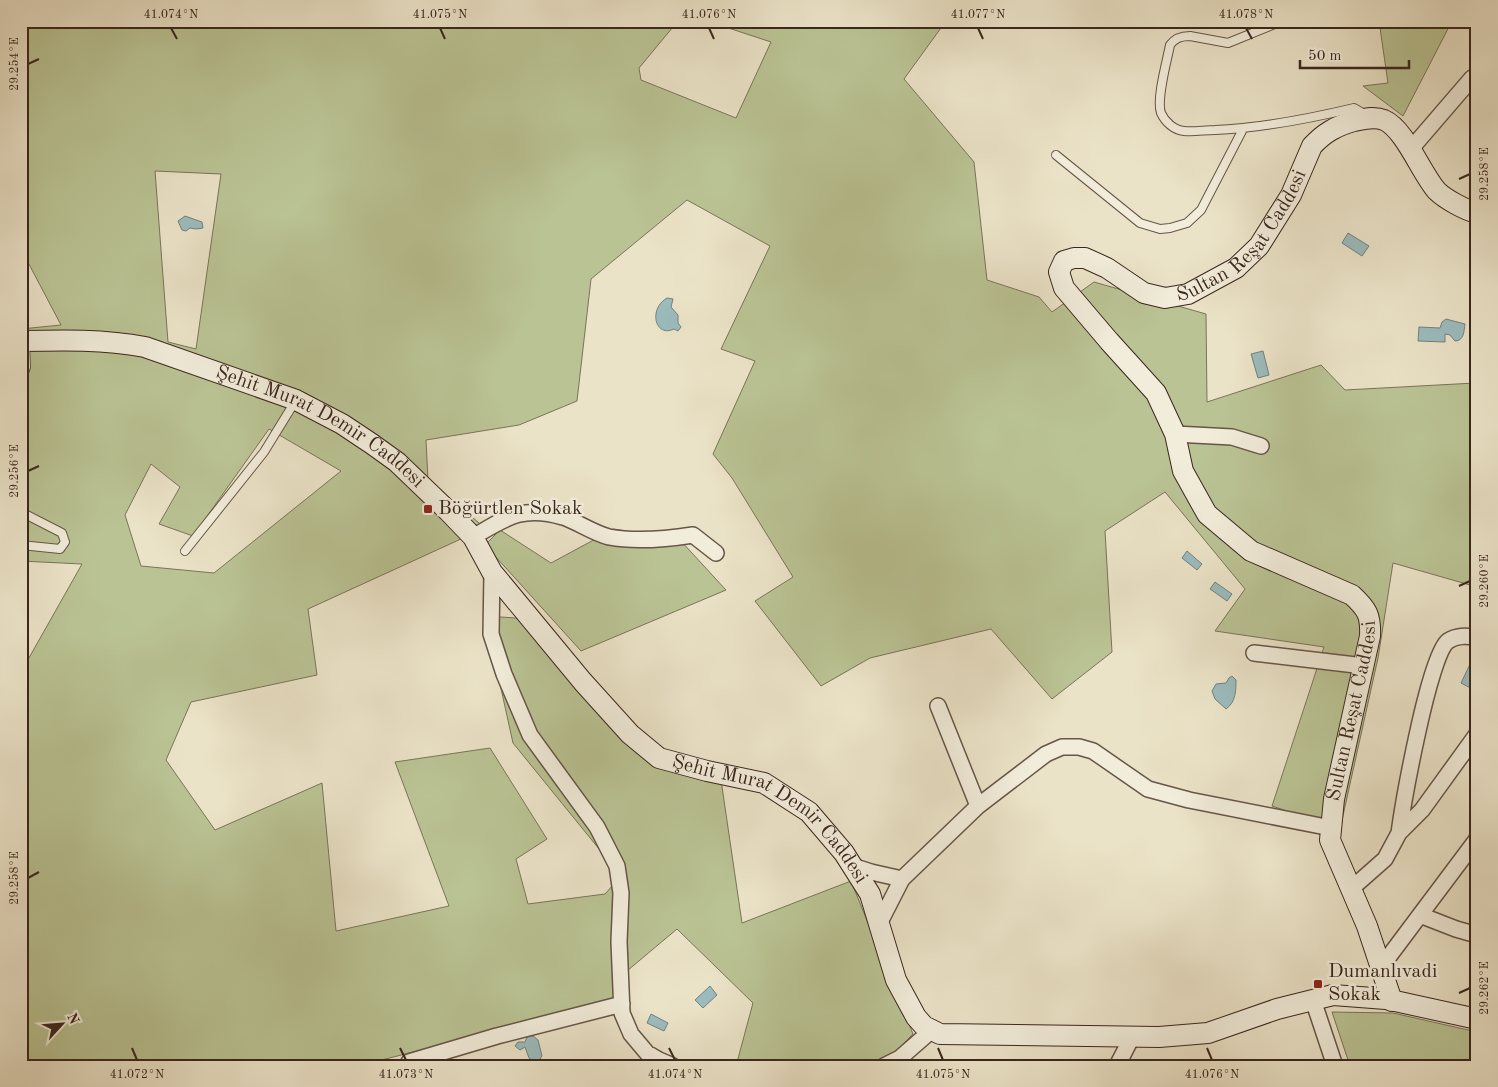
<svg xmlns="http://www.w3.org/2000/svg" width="1498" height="1087" viewBox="0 0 1498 1087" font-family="'Old Standard TT',serif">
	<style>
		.green { fill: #bac394; stroke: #7a7459; fill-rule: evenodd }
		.water { fill: #9bbcbe; stroke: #74807e }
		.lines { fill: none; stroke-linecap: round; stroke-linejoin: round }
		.lane-casing { stroke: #665548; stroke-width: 10 }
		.street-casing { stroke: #665548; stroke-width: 18 }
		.secondary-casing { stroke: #3a261e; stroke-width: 22 }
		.lane { stroke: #f2eddb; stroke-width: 8 }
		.street { stroke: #f2eddb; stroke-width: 15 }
		.secondary { stroke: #f2eddb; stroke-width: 20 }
		.ticks { fill: none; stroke: #3a261e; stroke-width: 2 }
		.poi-dot { fill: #8f2418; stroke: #f2eddb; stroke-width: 2 }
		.labels { text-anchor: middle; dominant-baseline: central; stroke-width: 5; stroke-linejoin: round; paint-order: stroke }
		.street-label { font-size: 20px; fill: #3a261e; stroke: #f2eddb }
		.poi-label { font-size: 20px; fill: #3a261e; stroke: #f2eddb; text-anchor: start }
		.neatline { fill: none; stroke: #3a261e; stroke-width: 2 }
		.ticks-label { font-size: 12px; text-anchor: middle; fill: #3a261e }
	</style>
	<rect width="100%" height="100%" fill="#ebe3c8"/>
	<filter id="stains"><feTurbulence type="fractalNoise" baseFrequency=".004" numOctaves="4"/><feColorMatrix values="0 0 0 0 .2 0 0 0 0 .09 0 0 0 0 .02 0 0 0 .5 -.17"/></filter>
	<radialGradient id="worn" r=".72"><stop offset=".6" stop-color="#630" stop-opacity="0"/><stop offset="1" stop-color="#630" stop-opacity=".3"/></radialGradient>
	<!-- green -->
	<path class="green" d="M21,21H678L639,68L641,80L736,118L771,42L707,21H946L904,79L974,162L987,280L1039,297L1052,312L1094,282L1206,314L1207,402L1321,365L1345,390L1475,383L1477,377V587L1393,563L1378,658L1340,829L1272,806L1324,647L1215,631L1245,589L1165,492L1105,531L1112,652L1052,699L991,629L870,658L821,686L755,601L793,577L732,478L713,454L755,361L721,349L770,246L687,200L591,279L577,401L519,425L426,440L428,480L485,528L308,609L317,675L191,702L166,760L215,830L322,783L336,931L449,906L395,762L490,748L547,839L516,859L528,904L605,894L621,876L513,743L485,616L516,618L667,761L721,780L742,923L851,881L913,1034L887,1060L857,1066H736L753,1003L677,929L621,976L614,1001L358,1066H21V672L82,564L21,561V329L61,325L21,249ZM155,171L221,174L196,349L168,342ZM269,429L341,471L214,573L141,566L125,515L151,464L180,487L159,524L193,536Z
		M1379,21H1452L1403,116L1363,86L1388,83Z
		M614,529L680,540L726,590L581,651L485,545L500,530L551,563Z
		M1332,1012L1393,1013L1477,1032V1066H1350Z"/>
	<!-- water -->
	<path class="water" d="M185,216L202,222L203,228L196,229L190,228L186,231L182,230L178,221Z
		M1348,233L1369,246L1362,256L1342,243Z
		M667,298L673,299L671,307L678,315V323L681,327L678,331L674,329C655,338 648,309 667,298Z
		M1446,319L1465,324C1464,331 1464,341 1455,341L1450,335L1445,334V342L1418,341L1419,327L1440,328L1442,322Z
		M1263,351L1269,375L1258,378L1251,354Z
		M1187,551L1202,564L1197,570L1182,558Z
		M1215,582L1232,594L1227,601L1210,589Z
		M1473,658L1477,660L1476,691L1461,683Z
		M1232,676L1236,680C1236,690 1236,702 1226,709L1215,699L1212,691L1216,684L1226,683L1229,678Z
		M710,986L717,995L703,1008L695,1000Z
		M651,1014L668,1023L664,1031L647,1023Z
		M533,1036L538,1040L542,1056L540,1059L533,1062L529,1058L525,1047L520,1050L515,1046L518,1042H525L527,1037Z"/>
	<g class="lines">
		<defs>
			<path id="lane" d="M1282,21L1228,43L1190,36C1181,36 1175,38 1170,45C1167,61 1156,99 1161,113C1165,122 1174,130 1184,131C1194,132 1205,130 1215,130C1262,128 1308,119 1354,108L1361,112L1363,118
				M1056,155L1140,223L1160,229L1170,228L1187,223L1201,210L1243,129
				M21,381L26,367L25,341
				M21,483L24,500L22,512
				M21,512L62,533L65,542L60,549L21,545
				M185,551L264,452L296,400"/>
			<path id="street" d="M1410,150L1472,78
				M1175,434L1232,437L1261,446
				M473,537C506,518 522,505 563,517C578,522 593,533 609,537C635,542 667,539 693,535L716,553
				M492,572L491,634L504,674L530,735L597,827L617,866L621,893L619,942L622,1013L631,1034L647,1053L659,1060L673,1066
				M1254,653L1364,666
				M938,706L978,806
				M1399,833C1403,804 1429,655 1448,641C1457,635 1466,636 1477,637
				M852,866L871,872L902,879
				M1351,889L1385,859L1399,833L1422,810L1477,734
				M1420,915L1456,929L1477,935
				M879,924L902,879L978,806L1046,754L1062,747H1079L1093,751L1148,789L1189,800L1331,828
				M1381,967L1477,839
				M1313,1000L1335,1066
				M409,1062L497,1036L622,1004
				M884,1066L900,1058L932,1030
				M1117,1066L1132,1037"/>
			<g id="secondary">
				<path id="s1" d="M21,341C63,340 103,339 145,347L296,400L342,424L372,444L397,462L448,511L473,537L492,572L583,682L630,734L659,758L707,771L764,783L809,812L844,853L870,894L896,980L916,1017L924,1026L940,1034L1159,1037L1208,1033L1277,1009L1333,995L1386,999L1477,1019"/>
				<path id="s2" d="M1392,1001L1367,926L1330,840L1334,799L1370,636C1371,615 1367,609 1352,595L1251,551L1207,514L1183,471L1175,434L1156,393L1109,341L1064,288L1059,272L1064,261L1074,258H1085L1107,268L1144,293L1165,298L1188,294L1236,268L1259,246L1291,195L1312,146C1324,133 1336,126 1354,121C1364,119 1374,116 1384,120C1405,129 1421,173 1437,191C1445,199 1465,210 1477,213"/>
			</g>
		</defs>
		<!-- lane casing -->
		<use href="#lane" class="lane-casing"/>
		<!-- street casing -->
		<use href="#street" class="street-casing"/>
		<!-- secondary casing -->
		<use href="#secondary" class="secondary-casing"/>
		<!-- lane -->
		<use href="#lane" class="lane"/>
		<!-- street -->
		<use href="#street" class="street"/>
		<!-- secondary -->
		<use href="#secondary" class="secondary"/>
	</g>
	<!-- ticks -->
	<path class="ticks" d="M171,28L177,39M440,28L445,39M709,28L714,39M978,28L983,39M1246,28L1252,39M28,64L39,59M1459,179L1470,174M28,471L39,466M1459,586L1470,581M28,878L39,872M1459,993L1470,988M132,1048L137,1060M400,1048L406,1060M669,1048L675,1060M938,1048L943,1060M1207,1048L1212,1060"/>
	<!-- markers -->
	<g class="poi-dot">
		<rect x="423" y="504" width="10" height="10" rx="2.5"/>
		<rect x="1313" y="979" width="10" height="10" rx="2.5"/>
	</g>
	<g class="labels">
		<!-- street labels -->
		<g class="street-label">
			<text stroke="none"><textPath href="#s2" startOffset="1112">Sultan Reşat Caddesi</textPath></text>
			<text stroke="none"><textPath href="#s1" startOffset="318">Şehit Murat Demir Caddesi</textPath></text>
			<text stroke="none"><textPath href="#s2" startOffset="304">Sultan Reşat Caddesi</textPath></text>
			<text stroke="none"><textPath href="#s1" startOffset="932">Şehit Murat Demir Caddesi</textPath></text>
		</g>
		<!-- poi labels -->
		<g class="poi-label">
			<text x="438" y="509">Böğürtlen Sokak</text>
			<text x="1328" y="972">Dumanlıvadi<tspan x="1328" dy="23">Sokak</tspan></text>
		</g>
	</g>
	<!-- margin -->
	<rect width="1498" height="1087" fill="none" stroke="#ebe3c8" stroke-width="55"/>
	<!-- north arrow -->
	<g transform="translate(62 1024) rotate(64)" stroke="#f2eddb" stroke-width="4" paint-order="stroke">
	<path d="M0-4L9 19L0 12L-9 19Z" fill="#3a261e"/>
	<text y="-8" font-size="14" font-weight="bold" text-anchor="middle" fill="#3a261e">N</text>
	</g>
	<!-- scale -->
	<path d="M1300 60v8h109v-8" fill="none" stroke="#3a261e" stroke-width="2.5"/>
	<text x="1308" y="60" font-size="15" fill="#3a261e" stroke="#f2eddb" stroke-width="4" paint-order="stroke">50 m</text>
	<rect x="28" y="28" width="1442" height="1032" class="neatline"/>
	<g class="ticks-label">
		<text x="171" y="18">41.074°N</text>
		<text x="440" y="18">41.075°N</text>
		<text x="709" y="18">41.076°N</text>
		<text x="978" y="18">41.077°N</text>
		<text x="1246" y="18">41.078°N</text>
		<text transform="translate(14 64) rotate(-90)" y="4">29.254°E</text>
		<text transform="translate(1484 174) rotate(-90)" y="4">29.258°E</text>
		<text transform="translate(14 471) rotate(-90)" y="4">29.256°E</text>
		<text transform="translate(1484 581) rotate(-90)" y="4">29.260°E</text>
		<text transform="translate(14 878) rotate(-90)" y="4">29.258°E</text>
		<text transform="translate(1484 988) rotate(-90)" y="4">29.262°E</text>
		<text x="137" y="1078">41.072°N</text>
		<text x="406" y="1078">41.073°N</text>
		<text x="675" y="1078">41.074°N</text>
		<text x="943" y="1078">41.075°N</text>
		<text x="1212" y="1078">41.076°N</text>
	</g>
	<rect width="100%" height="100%" filter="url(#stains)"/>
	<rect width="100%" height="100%" fill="url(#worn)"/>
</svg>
